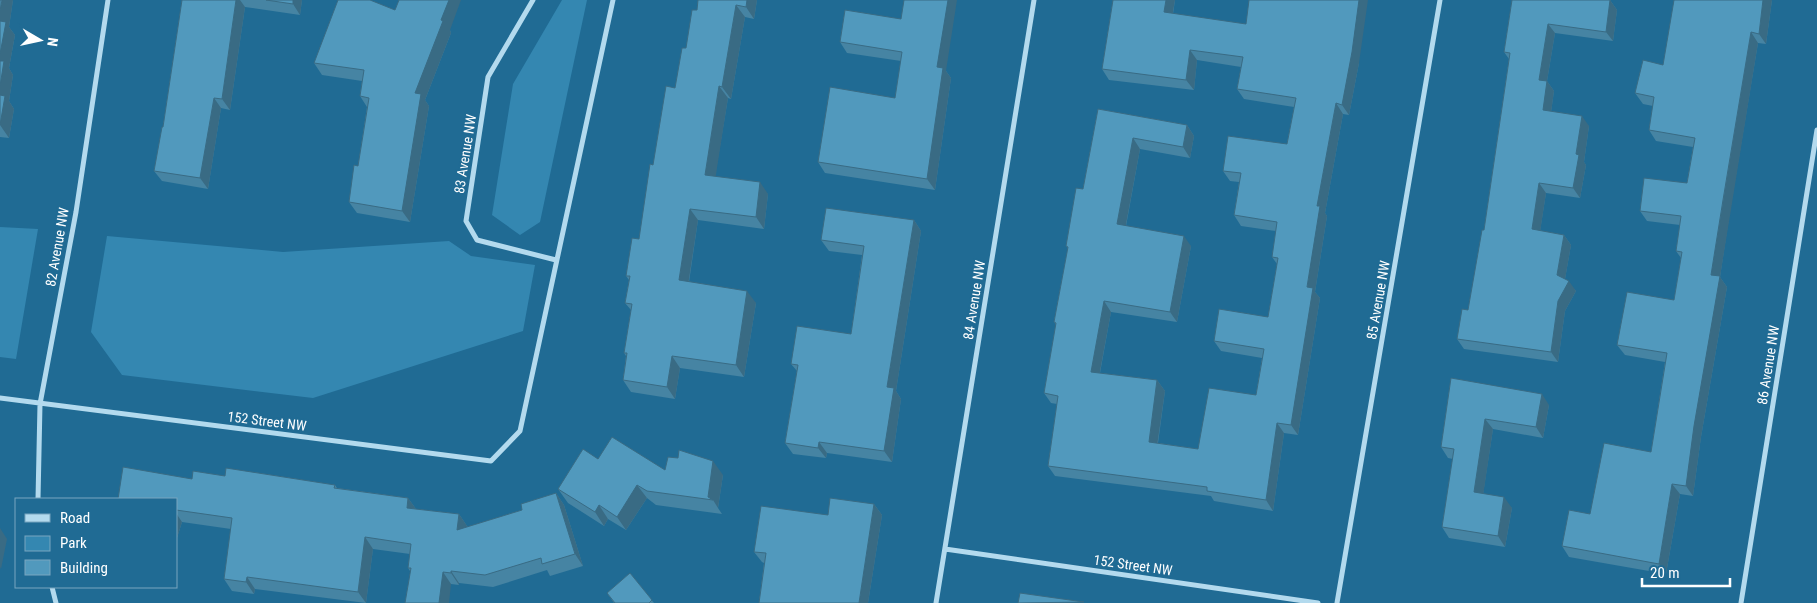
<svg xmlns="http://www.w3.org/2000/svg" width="1817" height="603" viewBox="0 0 1817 603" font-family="'Roboto Condensed',sans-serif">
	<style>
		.green { fill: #3487b1 }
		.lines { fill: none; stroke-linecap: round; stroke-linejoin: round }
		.street { stroke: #b3daee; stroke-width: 5 }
		.wall { fill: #4684a3 }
		.shaded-wall { fill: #396b84 }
		.building { fill: #5199bd; stroke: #396b84 }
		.labels { text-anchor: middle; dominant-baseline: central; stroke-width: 4; stroke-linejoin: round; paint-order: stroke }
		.street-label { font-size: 14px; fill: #fff; stroke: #206b94 }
	</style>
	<rect width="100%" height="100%" fill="#206b94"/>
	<!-- green -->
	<path class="green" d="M562,0H587L540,222L520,235L492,215L513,84Z
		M0,227L38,229L16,359L0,357Z
		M107,236L283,252L449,241L471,256L535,265L523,331L313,398L122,375L91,332Z"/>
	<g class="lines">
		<!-- street -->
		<path class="street" d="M533,0L488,77L466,221L477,240L556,260
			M0,398L491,461L520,431L613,0
			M38,499L40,404L76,212L108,0
			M945,549L1318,603
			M52,587L56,603
			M936,603L1034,0
			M1337,603L1440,0
			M1741,603L1817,130"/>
	</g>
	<!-- wall -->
	<path class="wall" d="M0,0H13L9,27L15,35L9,68L13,75L9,101L14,109L9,138L0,137Z
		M182,0H302L300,15L245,7L230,110L221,108L208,189L162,181L154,171L163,127Z
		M757,0L754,19L745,17L731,99L728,98L715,176L768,194L764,229L698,220L689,282L756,303L744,377L680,368L675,399L631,392L623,380L626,356L624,353L631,310L625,303L629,280L626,276L639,239L653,165L697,10Z
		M1113,0H1175L1173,14L1359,63L1349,115L1343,114L1325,213L1327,216L1315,292L1320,298L1298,435L1284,433L1273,511L1214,501L1211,496L1055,476L1048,466L1057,404L1051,403L1044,393L1056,325L1054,322L1068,248L1066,246L1083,189L1098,109L1187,125L1194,136L1190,158L1140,149L1126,226L1191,246L1177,322L1111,312L1100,373L1157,380L1165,391L1158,443L1198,449L1256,395L1262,358L1221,351L1214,341L1268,317L1277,264L1272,257L1276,231L1241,226L1234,215L1239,182L1230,181L1223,171L1287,144L1294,107L1244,99L1237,89L1241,67L1197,60L1194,90L1109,80L1102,69Z
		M1512,0H1610L1617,10L1613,41L1555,33L1547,81L1554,91L1551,112L1589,126L1584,162L1586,165L1580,198L1546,193L1540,231L1564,235L1571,245L1565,279L1576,291L1565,311L1558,362L1464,349L1457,339L1468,310L1484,230L1509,59L1504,52Z
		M1772,0L1766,44L1758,43L1730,211L1720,277L1727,287L1701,437L1693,496L1680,494L1666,574L1569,557L1562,546L1590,514L1651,452L1665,362L1625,355L1617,345L1674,300L1681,258L1676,251L1680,225L1647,221L1640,211L1687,183L1693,147L1656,141L1649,130L1653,106L1643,104L1635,93L1663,65Z
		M395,10L450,30L451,33L425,100L429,106L410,222L357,213L349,202L358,166L367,107L360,96L362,81L322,75L314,63Z
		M845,10L946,71L951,78L935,190L825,173L818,162L895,98L901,61L847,53L840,42Z
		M914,220L921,231L896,391L901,399L892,462L827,453L826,458L793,454L785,443L797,371L791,364L851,334L862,255L829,251L821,240Z
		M1451,378L1549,405L1543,438L1493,429L1483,494L1512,508L1505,547L1449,538L1442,527L1453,459L1448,458L1441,447Z
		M598,459L665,470L723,475L718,508L722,514L656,505L647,498L626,530L608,519L604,526L568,503L558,489Z
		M225,476L335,485L337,488L408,498L416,509L459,514L467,526V527L522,510L556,493L564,505L583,566L550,576L547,570L493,587L459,583V585L451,584L410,571L408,568L410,554L373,549L366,603L255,589L254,594L232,591L224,579L231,529L182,522L176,541V499L192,479Z
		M874,504L882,515L868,603H759L764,563L762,562L754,552L828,515Z
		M630,573L654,603H614L607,593Z"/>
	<!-- shaded-wall -->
	<path class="shaded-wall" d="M2,0H13L9,27L15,35L9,68L13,75L9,101L14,109L9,138L0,125V11Z
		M236,0H240L245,7L230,110L222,99Z
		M293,0H302L300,15L293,4Z
		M449,0H461L450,30L451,33L425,100L429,106L410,222L402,211L415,93L441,20Z
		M747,0H757L754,19L746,7Z
		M948,0H957L946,71L951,78L935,190L927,179L937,67Z
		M1166,0H1175L1171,23L1164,12Z
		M1359,0H1368L1359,63L1349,115L1342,105Z
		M1610,0L1617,10L1613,41L1606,32Z
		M1763,0H1772L1766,44L1759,34Z
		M736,5L745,17L731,99L722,87Z
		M1548,24L1555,33L1547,81L1554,91L1550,120L1543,110L1539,80Z
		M1751,32L1758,43L1720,277L1727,287L1701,437L1693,496L1686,486L1711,275Z
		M1190,50L1197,60L1194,90L1186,80Z
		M719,86L728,98L714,187L705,175Z
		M214,98L221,108L208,189L200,178Z
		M1336,103L1343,114L1325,213L1327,216L1315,292L1320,298L1298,435L1291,425L1317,206Z
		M1582,116L1589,126L1584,162L1586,165L1580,198L1573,188L1576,154Z
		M1187,125L1194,136L1190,158L1183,147Z
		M1133,138L1140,149L1124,235L1117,224Z
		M760,182L768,194L764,229L756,217Z
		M1539,183L1546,193L1539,239L1532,229Z
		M690,209L698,220L687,292L679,280Z
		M914,220L921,231L896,391L901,399L892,462L884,451L887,387Z
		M1564,235L1571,245L1564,285L1557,275Z
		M1184,236L1191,246L1177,322L1170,312Z
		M1569,281L1576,291L1565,311L1558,362L1551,352L1558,301Z
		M747,291L756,303L744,377L736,365Z
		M1104,301L1111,312L1098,382L1091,372Z
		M672,356L680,368L675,399L667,387Z
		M1157,380L1165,391L1156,453L1149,442Z
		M1542,394L1549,405L1543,438L1536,427Z
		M1485,419L1493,429L1482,503L1474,492Z
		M1277,423L1284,433L1273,511L1266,500Z
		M819,442L827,453L826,458L818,448Z
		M713,461L723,475L718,508L713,500L708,497Z
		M1672,484L1680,494L1666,574L1659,564Z
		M637,485L647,498L626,530L617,517Z
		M556,493L564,505L583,566L575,554Z
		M1504,497L1512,508L1505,547L1498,536Z
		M408,498L416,509L407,508Z
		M874,504L882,515L868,603H859Z
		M599,505L608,519L604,526L595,512Z
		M176,513L182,522L176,541Z
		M459,514L467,526L465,542L457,530Z
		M0,528L7,539L1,569L0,567Z
		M365,537L373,549L366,603L358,592Z
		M451,571L459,583V585L451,573Z
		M443,572L451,584L449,603H439Z
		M247,577L255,589L254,594L246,582Z"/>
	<!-- building -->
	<path class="building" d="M0,0H2L0,11Z
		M182,0H236L222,99L214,98L200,178L154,171L162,127H163Z
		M266,0H293V4Z
		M338,0H370L395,10L399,0H449L441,20L443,21L415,93L421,94L402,211L349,202L354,165L358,166L369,98L360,96L364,70L314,63Z
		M698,0H747L746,7L736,5L722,87L719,86L705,175L760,182L756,217L690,209L679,280L747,291L736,365L672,356L667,387L623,380L627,353H624L632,304L625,303L630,276H626L632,238L639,239L650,164L653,165L666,86L675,88L682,48H686L692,10H697Z
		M904,0H948L937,67L943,68L927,179L818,162L830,87L895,98L902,52L840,42L845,10L901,19Z
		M1113,0H1166L1164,12L1246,24L1249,0H1359L1352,52L1342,105L1336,103L1317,206H1320L1307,287L1313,288L1291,425L1277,423L1266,500L1207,491V487L1048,466L1058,396L1044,393L1056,323L1054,322L1068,247L1066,246L1076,188L1083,189L1098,109L1187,125L1183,147L1133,138L1117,224L1184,236L1170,312L1104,301L1091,372L1157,380L1149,442L1198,449L1209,388L1256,395L1264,349L1214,341L1219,309L1268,317L1278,258L1272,257L1277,222L1234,215L1241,173L1223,171L1228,136L1287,144L1296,98L1237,89L1243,57L1190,50L1186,80L1102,69Z
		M1512,0H1610L1606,32L1548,24L1539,80L1547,81L1543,110L1582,116L1576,154L1579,155L1573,188L1539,183L1532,229L1564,235L1557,275L1569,281L1558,301L1551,352L1457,339L1462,309L1468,310L1482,230H1484L1510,53L1504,52Z
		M1674,0H1763L1759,34L1751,32L1723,200L1711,275L1720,276L1694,426L1686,486L1672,484L1659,564L1562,546L1569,510L1590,514L1604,443L1651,452L1667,353L1617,345L1627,292L1674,300L1682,252L1676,251L1681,216L1640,211L1644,178L1687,183L1695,138L1649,130L1654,97L1635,93L1643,60L1663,65Z
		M0,21L6,22L0,54Z
		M0,61H4L0,86Z
		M0,95L5,96L0,125Z
		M826,208L914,220L887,387L894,388L884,451L819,442L818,448L785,443L798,365L791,364L797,326L851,334L864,246L821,240Z
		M1451,378L1542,394L1536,427L1485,419L1474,492L1504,497L1498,536L1442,527L1454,449L1441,447Z
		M612,437L665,470L668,457L678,458L679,450L713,461L708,497L713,500L647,491L637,485L617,517L599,505L595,512L558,489L583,449L598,459Z
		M123,467L192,479L193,471L225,476L226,468L335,485L334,488L408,498L407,508L459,514L457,530L522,510L521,504L556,493L575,554L542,564L541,558L485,575L451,571V573L443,572L439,603H405L411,568H408L411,544L365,537L358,592L247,577L246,582L224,579L232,518L176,510V499H118Z
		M830,498L874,504L859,603H759L766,553L754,552L761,506L828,515Z
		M630,573L652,600L649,603H615L607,593Z
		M1020,593L1084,602L1018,603Z"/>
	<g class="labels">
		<!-- street labels -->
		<g class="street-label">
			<text transform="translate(465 154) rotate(-81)">83 Avenue NW</text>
			<text transform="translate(57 247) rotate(-80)">82 Avenue NW</text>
			<text transform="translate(974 300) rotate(-81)">84 Avenue NW</text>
			<text transform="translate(1378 300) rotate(-80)">85 Avenue NW</text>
			<text transform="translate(1768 365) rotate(-81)">86 Avenue NW</text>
			<text transform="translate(267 421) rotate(7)">152 Street NW</text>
			<text transform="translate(1133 565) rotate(8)">152 Street NW</text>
		</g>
	</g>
	<!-- legend -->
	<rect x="15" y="498" width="162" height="90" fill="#206b94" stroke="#79a6bf"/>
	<rect x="25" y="514" width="25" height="8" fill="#b3daee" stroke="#79a6bf"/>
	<text x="60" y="523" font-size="15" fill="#ffffff">Road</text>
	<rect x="25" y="536" width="25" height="15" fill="#3487b1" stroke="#79a6bf"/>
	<text x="60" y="548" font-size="15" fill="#ffffff">Park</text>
	<rect x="25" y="560" width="25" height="15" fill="#5199bd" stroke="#79a6bf"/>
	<text x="60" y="573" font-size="15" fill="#ffffff">Building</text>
	<!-- north arrow -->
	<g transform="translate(40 40) rotate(99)" stroke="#206b94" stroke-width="4" paint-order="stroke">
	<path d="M0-4L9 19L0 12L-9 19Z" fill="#ffffff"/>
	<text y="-8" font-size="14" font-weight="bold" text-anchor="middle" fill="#ffffff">N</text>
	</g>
	<!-- scale -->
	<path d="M1642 578v8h88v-8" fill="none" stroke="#ffffff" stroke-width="2.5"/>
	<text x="1650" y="578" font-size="15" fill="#ffffff" stroke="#206b94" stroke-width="4" paint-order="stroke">20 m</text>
</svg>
